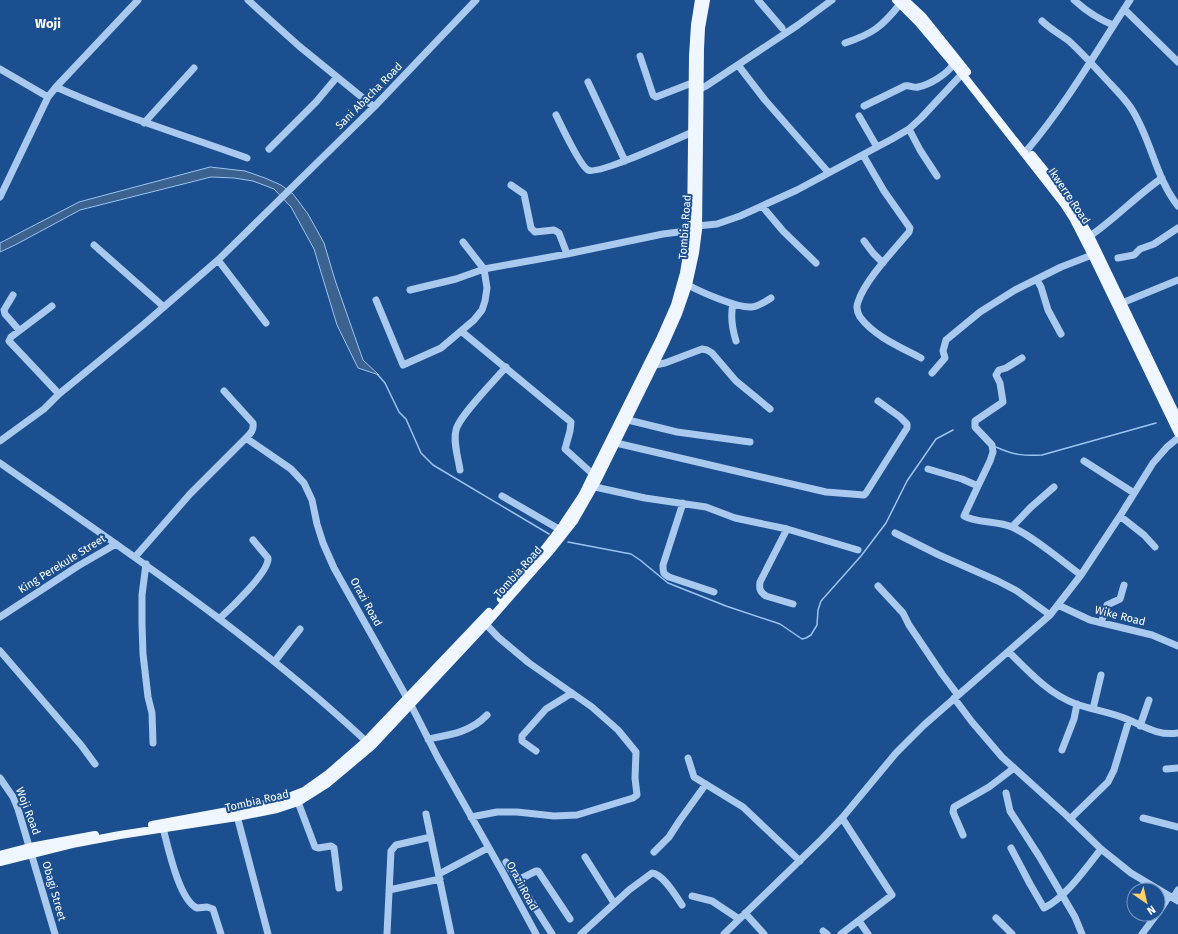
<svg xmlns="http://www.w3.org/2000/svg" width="1178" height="934" viewBox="0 0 1178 934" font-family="'Fira Sans',sans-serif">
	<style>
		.water { fill: #3c6290; stroke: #9cc4f0 }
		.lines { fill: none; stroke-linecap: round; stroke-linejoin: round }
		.stream { stroke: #9cc4f0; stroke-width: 1.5 }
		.minor { stroke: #a9c9ee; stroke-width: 7 }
		.major { stroke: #f0f6ff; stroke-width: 8 }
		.labels { text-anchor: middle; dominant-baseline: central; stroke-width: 4; stroke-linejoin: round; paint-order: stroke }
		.street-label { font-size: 11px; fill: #fff; stroke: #1b4f8f }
		.quarter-label { font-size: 13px; font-weight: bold; fill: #fff; stroke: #1b4f8f }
	</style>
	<rect width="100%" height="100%" fill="#1b4f8f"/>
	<!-- water -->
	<path class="water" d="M210,167L245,171L265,178L281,185L293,194L308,214L324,243L335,280L363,360L379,375L358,368L337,325L314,249L291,207L274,189L253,181L234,178L211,177L80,210L15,245L0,252V243L79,202Z"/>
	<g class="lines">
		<!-- stream -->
		<path class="stream" d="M378,375L385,383L399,412L406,419L421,453L433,465L549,534
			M996,447C1013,455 1023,456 1042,455L1156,423
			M568,542L631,554L640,560L668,583L726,606L780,624L802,639L806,638L811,635L817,625L818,610L821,601L861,556L886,523L907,481L936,439L953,430"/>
		<!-- minor -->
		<path class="minor" d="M248,0L299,46L374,107
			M758,0L782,28
			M1074,0C1086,11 1098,19 1113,25
			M1124,9L1178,62
			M1042,21C1050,29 1060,34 1069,41C1081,52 1092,64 1103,76C1112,86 1123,96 1131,108C1151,138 1155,177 1178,206
			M845,43C872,34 882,27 900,4
			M640,56L653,95L656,97L697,81
			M738,65L765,100L828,172
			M0,69L48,97
			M588,82L625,161
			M56,87C118,115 183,135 247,158
			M695,91L706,86L798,25L832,0
			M864,106L905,86C910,85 914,88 918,87C929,85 948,74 953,64
			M556,115C561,125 580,166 588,170C597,176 681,137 695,131
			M859,116L877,147
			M144,123L194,68
			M909,129L920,150L937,176
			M269,149L316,102L337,77
			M1028,149C1067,103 1097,50 1130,0
			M863,155L884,191L910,228L909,232C894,250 865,280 858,302C856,307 857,312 860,317C874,336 900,347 921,358
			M511,185L524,194L531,228L535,232L554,230L559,233L567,254
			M0,197L48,97L56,87L138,0
			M762,206L783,231L816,263
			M697,226L717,224L740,216L797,190L892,139L909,129L921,118L962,74
			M1090,236C1115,219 1136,196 1162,178
			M864,241L873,253L883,263
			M94,245L164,307
			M1118,258L1134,255L1140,249L1154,244L1178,228
			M218,260L266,323
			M1037,280L1041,287L1048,310L1061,334
			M688,285C701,292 737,308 751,307C758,307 766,301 771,298
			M410,290L456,279L484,269L567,254L663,234L695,230
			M13,295L4,310L5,314L19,330
			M376,300L403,365L441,348L474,320L482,310L485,301L487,288L484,269L463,242
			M1122,303L1178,280
			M733,304C730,317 732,328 736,341
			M52,306L11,337L9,341L59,394
			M461,331L571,422L570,431L565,449L596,477
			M1022,358L1006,368L999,370L996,375L1000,383L1003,402L975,421V427L992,445L993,452L990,461L978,486L964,516C976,523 998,521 1012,527C1037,539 1059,559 1081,575
			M655,365L665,363L702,349L707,350L712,353L736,381L770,409
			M932,373L945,358L943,351L946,340L980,312L1015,290L1061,267L1092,255
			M224,391L253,423C254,430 251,433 246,438
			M628,420L677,432L750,442
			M0,441L44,409L59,394L143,325L218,260L374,107L476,0
			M616,443L826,492L864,495L866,493L907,428V424L900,417L878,401
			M1084,461L1134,493
			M0,463C127,552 257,638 370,745
			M928,469L962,479L978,486
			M460,470C458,457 453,442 456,430C459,416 495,380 506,367
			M595,487L645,498L706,507L735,518L787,529L858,550
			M502,496L564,532
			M683,503L663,565C663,572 663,574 669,577L714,592
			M1120,516L1144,535L1155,547
			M1012,527L1030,508L1054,487
			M787,529L760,582C759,589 760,592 766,596L793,604
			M895,533L939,555L998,581L1017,591L1050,615
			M135,557L190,494L246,438L291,469L304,483L312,500L317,524L323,543L334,568L411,705L438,758L502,871L536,934
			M146,564L142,595V624L143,654L148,697L152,713L153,743
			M878,586L903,613L909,625L942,674L958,695
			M1058,605L1090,620L1152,635L1178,646
			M0,617L78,566L116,544
			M219,619C230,609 270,571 268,558L253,540
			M1101,623L1107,605L1120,599L1124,585
			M0,651L81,745L95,764
			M1009,652C1029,672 1049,694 1076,704C1093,710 1112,712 1129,720C1145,727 1159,736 1178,733
			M275,661L300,629
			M954,698L972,722L1002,757L1065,814L1101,849L1131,873L1178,901
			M1093,709L1101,675
			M1140,726L1149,700
			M428,739C450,735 471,732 487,715
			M1062,750L1074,719L1077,704
			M536,751L522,741V736L546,709L572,693
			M688,758L694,777L743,807L800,861
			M1166,769L1178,768
			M0,778L13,797L18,809L55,934
			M1006,793L1010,811L1039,856L1075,917L1082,934
			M298,802L315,847L318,848L331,846L334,848L339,888
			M236,812L268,934
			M426,814L451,934
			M471,817L497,812H517L554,816L577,815L633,798L637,795L635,778L636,752L618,730L592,707L529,663L498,637L482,620
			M1143,818L1178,827
			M1070,819L1108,782L1114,770L1129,720
			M163,828C168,847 179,900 197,908L207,907L213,909L221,934
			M963,835L953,812L954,807L989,787L1014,768
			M1011,848L1030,884L1044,908C1065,898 1087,867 1101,849
			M654,852L669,837L680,820L706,784
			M585,857L614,903
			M506,862L552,934
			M439,874L488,848
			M518,880L536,871H538L570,919
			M389,890L440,879
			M692,896L712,901L739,919
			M1173,898L1178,890
			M745,913L764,934
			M1158,913L1169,896
			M996,918L1012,934
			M859,921L868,934
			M823,931L827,934
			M387,934L391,851L396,845L431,837
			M581,934L629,890L652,873C663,874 676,896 682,905
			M724,934L822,839L842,818L896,753L924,725L1050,615L1081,575L1120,516L1153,463L1167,447L1178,438
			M841,934L892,895L842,818
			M1142,934L1157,914"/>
		<!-- major -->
		<path class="major" d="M896,0L918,22L962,74L1064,204L1073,218L1092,255L1178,433
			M905,0L923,17L967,72
			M1032,155L1067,198L1090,236L1178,419
			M501,599L546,547L560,529L582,496L660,339L675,305L684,273L691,231L693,56L695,25L699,0
			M152,825L276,802L304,791L328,774L366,741L489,612
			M0,855L30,847L95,835
			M0,862L72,844L120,835L237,817L277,809L298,802L328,783L372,746L486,624L551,550L574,521L598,479L666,341L678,314L688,285L695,253L698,230L700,49L701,28L706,0"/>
	</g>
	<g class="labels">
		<!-- street labels -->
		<g class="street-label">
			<text transform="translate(369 96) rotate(-45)">Sani Abacha Road</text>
			<text transform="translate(1069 196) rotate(56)">Ikwerre Road</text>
			<text transform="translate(685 227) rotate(-86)">Tombia Road</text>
			<text transform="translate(62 564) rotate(-32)">King Perekule Street</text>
			<text transform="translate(518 572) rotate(-48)">Tombia Road</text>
			<text transform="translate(366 602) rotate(61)">Orazi Road</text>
			<text transform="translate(1120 616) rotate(14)">Wike Road</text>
			<text transform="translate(257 801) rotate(-13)">Tombia Road</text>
			<text transform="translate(28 811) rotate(69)">Woji Road</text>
			<text transform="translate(522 886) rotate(62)">Orazi Road</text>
			<text transform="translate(54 891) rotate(74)">Obagi Street</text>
		</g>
		<!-- quarter labels -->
		<g class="quarter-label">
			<text x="48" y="23">Woji</text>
		</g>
	</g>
	<!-- north arrow -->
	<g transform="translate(1146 902) rotate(146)"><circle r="19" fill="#1b4f8f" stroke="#7695bc"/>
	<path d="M0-3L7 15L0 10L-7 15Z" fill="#ffd166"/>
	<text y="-6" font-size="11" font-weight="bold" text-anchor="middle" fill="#ffffff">N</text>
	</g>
</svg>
